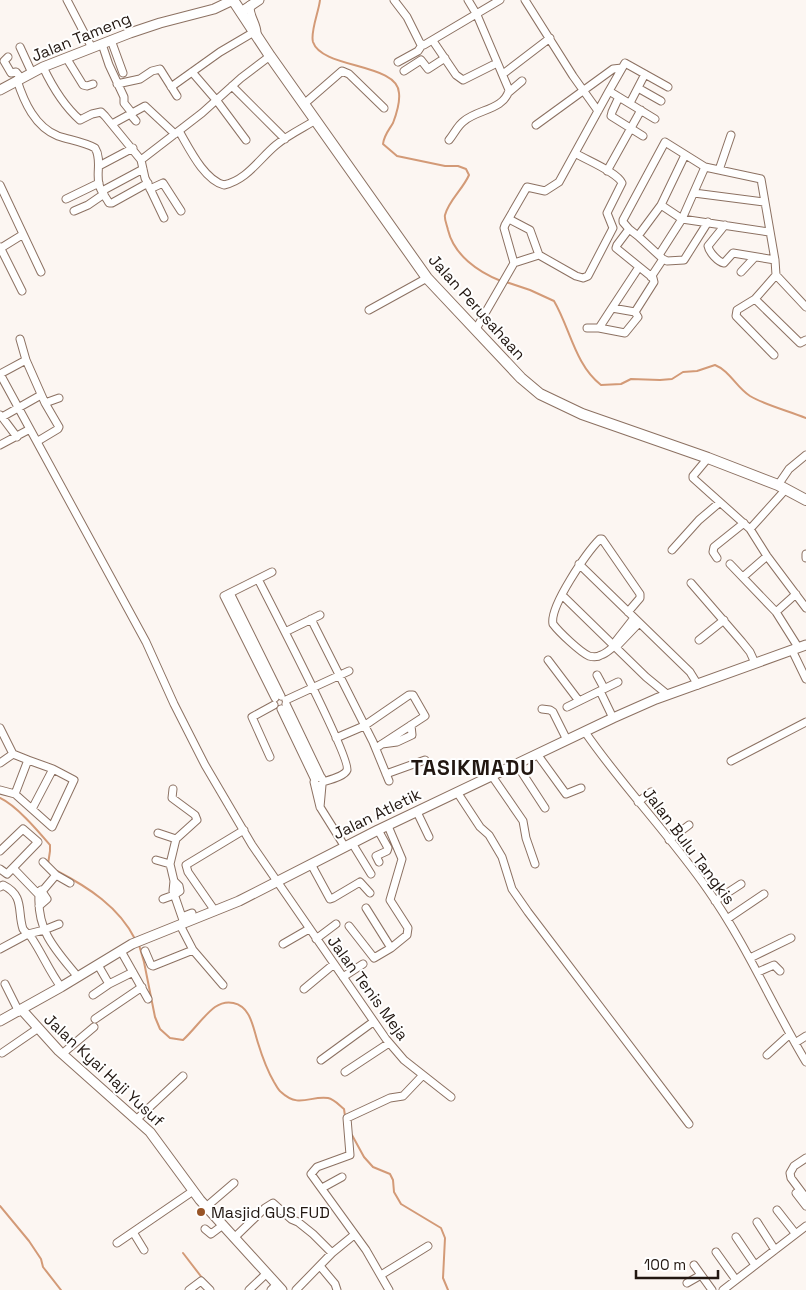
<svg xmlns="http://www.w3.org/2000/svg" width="806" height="1290" viewBox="0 0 806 1290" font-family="'Space Grotesk',sans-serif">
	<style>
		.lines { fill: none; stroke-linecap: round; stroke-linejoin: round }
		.stream { stroke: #d39a77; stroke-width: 2 }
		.minor-casing { stroke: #8c7162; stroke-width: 9 }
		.tertiary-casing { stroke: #8c7162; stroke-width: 11 }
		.primary-casing { stroke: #8c7162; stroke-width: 12 }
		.minor { stroke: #fff; stroke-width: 7 }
		.tertiary { stroke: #fff; stroke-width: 9 }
		.primary { stroke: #fff; stroke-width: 10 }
		.poi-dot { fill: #985426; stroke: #fff; stroke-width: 2 }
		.labels { text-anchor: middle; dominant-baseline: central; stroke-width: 4; stroke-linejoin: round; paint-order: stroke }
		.street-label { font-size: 16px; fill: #221711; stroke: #fff }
		.poi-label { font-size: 16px; fill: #221711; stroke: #fff; text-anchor: start }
		.district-label { font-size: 21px; font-weight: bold; letter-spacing: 1px; fill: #221711; stroke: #fff }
	</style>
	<rect width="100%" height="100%" fill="#fcf6f2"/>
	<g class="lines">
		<!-- stream -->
		<path class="stream" d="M320,0C319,11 310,32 313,42C322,69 398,63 399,93C400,101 396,115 393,123C389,130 384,135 383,144L397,156L445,166H458L466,169L469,175C463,189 449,200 445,215C444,219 447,225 448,230C454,255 478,272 501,281
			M506,282L530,290L554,301C570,328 575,365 601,385L621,384L631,379L660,380L672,379L683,372L697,371L715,365C730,371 736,387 750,396C765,405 789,411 806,418
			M0,798C17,806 38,831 50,845V851L48,864
			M57,871C88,887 119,907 135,939
			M139,945L144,962L155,1017L160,1029L170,1038L183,1040C194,1030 204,1015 215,1007C227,999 241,1002 248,1014C253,1022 255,1034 258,1043C262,1056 267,1070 274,1082C276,1085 278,1090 281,1092C299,1109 311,1095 328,1098C334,1099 339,1105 344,1109L345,1116
			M352,1135L364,1157L373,1167L390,1174L393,1180L394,1192L401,1204L441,1228L445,1238L443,1278L448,1290
			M0,1206L29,1241L41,1259L43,1267L61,1290
			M183,1253L203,1279"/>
		<defs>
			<path id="minor" d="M67,0L92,48
				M394,0L407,17L420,43L424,45L500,0
				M525,0L573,76L598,111
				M250,5C249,16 257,23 257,33
				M111,40L123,73
				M433,41L456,75L463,80L497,63
				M102,44L109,65L124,97V103L132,113
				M20,47L32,73
				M8,57L4,61L11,73L16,72L21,78
				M67,59L83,85L87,86L93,84
				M398,62L418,51L422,45
				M43,67C52,86 64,106 80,120L92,114L101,112L105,116L141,160L202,113L241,78L270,56
				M404,71L421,60L428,69L445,58
				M192,72L217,101L246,140
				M503,74L550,38
				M17,80C24,102 35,127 58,136C70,140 84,142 95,148C102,159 96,173 99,184C100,191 106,197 109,203H112L148,183
				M117,84L140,79L152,71L160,69L177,96
				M232,86L285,139
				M171,87L220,52L254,32
				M638,88L661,101
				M609,91L625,63L668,87
				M509,92L522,81
				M619,97L612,112L611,116L643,136
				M630,103L645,74
				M304,104L342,71L349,74L384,108
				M130,114L136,121
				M112,124L145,106L175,134
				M536,125L613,69L622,68
				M179,131C189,148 204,180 224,185C247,180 259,159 276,145C288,135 303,128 316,120
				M449,140C454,134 458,125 464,121C478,109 504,110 509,90L477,15L468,0
				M141,160L145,178L164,218
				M99,166L133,148
				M719,170L731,135
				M607,171L641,110
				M0,185L41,272
				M150,189L163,183L181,211
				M102,191L143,169
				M694,193L764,202
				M66,199L99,183
				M661,205L682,219L769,232
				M74,211L88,205L104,194
				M509,219L530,230L539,255
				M725,225L708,246C709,252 718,262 724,263L733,253L775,260
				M629,229L638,236L661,205L685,155
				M638,236L663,259
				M0,247L22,291
				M1,248L22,235
				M659,255L682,219L705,167
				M514,263L504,228L505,225L527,187L545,191L559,182L609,91L655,119
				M741,272L754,258
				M651,277L663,259L667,261L684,260L708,222
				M755,299L776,275
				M612,308L639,267
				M369,310L427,278
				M587,328H599L612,308L635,312L654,282L653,278L616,248L617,245L629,229L623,222V220L665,142L705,167L761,179L775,260L776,275L806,307
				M599,328L625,333L638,317L635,312
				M476,329L514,263L539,255L576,276L583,278L588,276L613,228L607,213L622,183C617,172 586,160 575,153
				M20,339L26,360
				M774,355L736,316L737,310L755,299L800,343L806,340
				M45,403L59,398
				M0,415L2,417L41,395
				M2,417L17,437
				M38,441L58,429L59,427L45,403L26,360L0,374L146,642L174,704L205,765L252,845L386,1039L404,1060L451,1097
				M0,445L30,429
				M708,458L693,476V478L750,529L767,556L806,608
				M778,485L789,469L806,455
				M750,529L786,489
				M672,550L699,520L719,503
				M806,554V558
				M717,558L713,552L714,547L744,523
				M579,564L690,672L698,685
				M730,564L776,612L798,647
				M272,572L224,596L275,698
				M743,577L767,556
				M258,579C269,601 351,758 347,770C345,776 329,780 323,782
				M691,583L742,642L750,652L755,663
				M230,593L281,696
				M563,596L646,677L668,695
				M628,612L640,598V594L602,539H600C587,552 549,607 553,624C559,632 580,652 589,656C593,657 598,657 601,655C608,653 612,646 618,645L639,623
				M776,612L796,594
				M311,619L373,742L389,781
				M285,632L320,615
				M699,640L724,620
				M614,645L616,641L634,618
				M792,650L806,679
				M548,660L579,701
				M597,675L604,688
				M600,691L613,718
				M286,700L349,671
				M286,704L321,777
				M567,707L618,682
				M281,709L315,780
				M542,709L550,710L553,712L567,740
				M585,732C623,787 670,835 708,890C746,944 772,1005 806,1062
				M336,738L364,726L409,695H413L425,716L376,748
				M382,744L397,742L412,735L411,725
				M13,754L28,760L15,794
				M537,754L566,794L581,788
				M270,757L252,717L274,705
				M28,760L53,769L32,809
				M731,761L806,722
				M0,763L13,754L0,728
				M517,765L545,808
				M386,774L425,760
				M492,776L523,821L526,838L535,864
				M316,786L322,785L323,781L322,778L317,777L314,782L320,807L345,847
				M173,789L172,798L195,815L197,820L176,839L170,864L174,881L173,891L184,923
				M0,790L15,794L52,827L74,780L53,769
				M457,792L480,827L489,835L502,857L512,889L528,912L689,1124
				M638,802L651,792
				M320,807L322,785
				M417,812L429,837
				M378,830L388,848L387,851L376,856L379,862
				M158,833L176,839
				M669,840L689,825
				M352,843L371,874
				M0,851L23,829L38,842L7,874L0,869
				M156,860L170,864
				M43,862L56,875L39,895C37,932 56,950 78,977
				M311,864L330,899L333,898L360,882L370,893
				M13,868L39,895
				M56,875L70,883
				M0,887L3,885C25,896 17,911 23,929C25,932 28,934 31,937C42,953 49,971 61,987
				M163,899L174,895L180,891L179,886L174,881
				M715,901L741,884
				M39,906L47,899L41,890
				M366,908L391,948L407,935L408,928L390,900L402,859L388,826
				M215,911L188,872L186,865L244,830
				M182,917L192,913
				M727,919L764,894
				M180,925L193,950L223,985
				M349,926L374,958L391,948
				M316,939L336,924
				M283,944L309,929
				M0,949L28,934L44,930L59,924
				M121,951L148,999
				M145,951L151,965L153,966L193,950
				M750,958L791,938
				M98,965L109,984L133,972
				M758,972L774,965L780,971
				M343,977L363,964
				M5,984L19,1012
				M304,989L334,964
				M93,995L109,984
				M95,1019L142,987
				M795,1043L806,1036
				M2,1053L37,1029
				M62,1054L94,1027
				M767,1055L790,1034
				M321,1060L373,1022
				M345,1072L389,1043
				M137,1119L183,1076
				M806,1158L794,1166L790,1173L791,1178L806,1198
				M322,1188L342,1177
				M796,1193L806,1206
				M206,1207L234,1183
				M777,1210L795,1233
				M757,1222L775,1250
				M205,1229L211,1234L223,1225
				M133,1232L144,1250
				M736,1237L755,1265
				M234,1238L265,1208L273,1203L291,1219L298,1222L313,1234L332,1253
				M117,1243L193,1191
				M716,1252L736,1280
				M694,1265L712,1290
				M320,1266L335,1284L337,1290
				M381,1275L428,1246
				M687,1283L701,1275
				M189,1290L201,1281L210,1290
				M249,1290L267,1273
				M271,1290L277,1284
				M296,1290L332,1253L354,1235
				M389,1290L366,1250L311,1174L317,1167L350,1155L347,1118L390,1098L403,1096L423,1075
				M723,1290L806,1226"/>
			<path id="tertiary" d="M241,12L259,0
				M0,90L43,67L130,33L160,23L214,9L233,0
				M22,1010L59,1051L150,1132L200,1200L282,1290
				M0,1021L61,987L132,944L239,901L378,830L613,718L656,699L806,645"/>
			<path id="primary" d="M233,0L270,56L427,278L521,378L540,394L582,414L708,458L778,485L806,500"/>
		</defs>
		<!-- minor casing -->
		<use href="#minor" class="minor-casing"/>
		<!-- tertiary casing -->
		<use href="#tertiary" class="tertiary-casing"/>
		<!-- primary casing -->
		<use href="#primary" class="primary-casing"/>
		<!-- minor -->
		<use href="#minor" class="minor"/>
		<!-- tertiary -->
		<use href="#tertiary" class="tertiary"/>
		<!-- primary -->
		<use href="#primary" class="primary"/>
	</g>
	<!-- markers -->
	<circle class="poi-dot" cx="201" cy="1212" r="5"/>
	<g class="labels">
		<!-- street labels -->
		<g class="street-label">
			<text transform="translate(81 37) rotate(-22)">Jalan Tameng</text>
			<text transform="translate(477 307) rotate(48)">Jalan Perusahaan</text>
			<text transform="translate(377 814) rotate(-26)">Jalan Atletik</text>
			<text transform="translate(689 846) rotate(53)">Jalan Bulu Tangkis</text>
			<text transform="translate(368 988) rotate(54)">Jalan Tenis Meja</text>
			<text transform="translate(104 1070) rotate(43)">Jalan Kyai Haji Yusuf</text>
		</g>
		<!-- poi labels -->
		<g class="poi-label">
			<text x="211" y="1212">Masjid GUS FUD</text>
		</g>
		<!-- district labels -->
		<g class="district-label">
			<text x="473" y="767">TASIKMADU</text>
		</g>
	</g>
	<!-- scale -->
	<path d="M636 1270v8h82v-8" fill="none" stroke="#221711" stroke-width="2.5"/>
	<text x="644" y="1270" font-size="15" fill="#221711" stroke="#ffffff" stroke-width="4" paint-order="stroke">100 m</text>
</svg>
